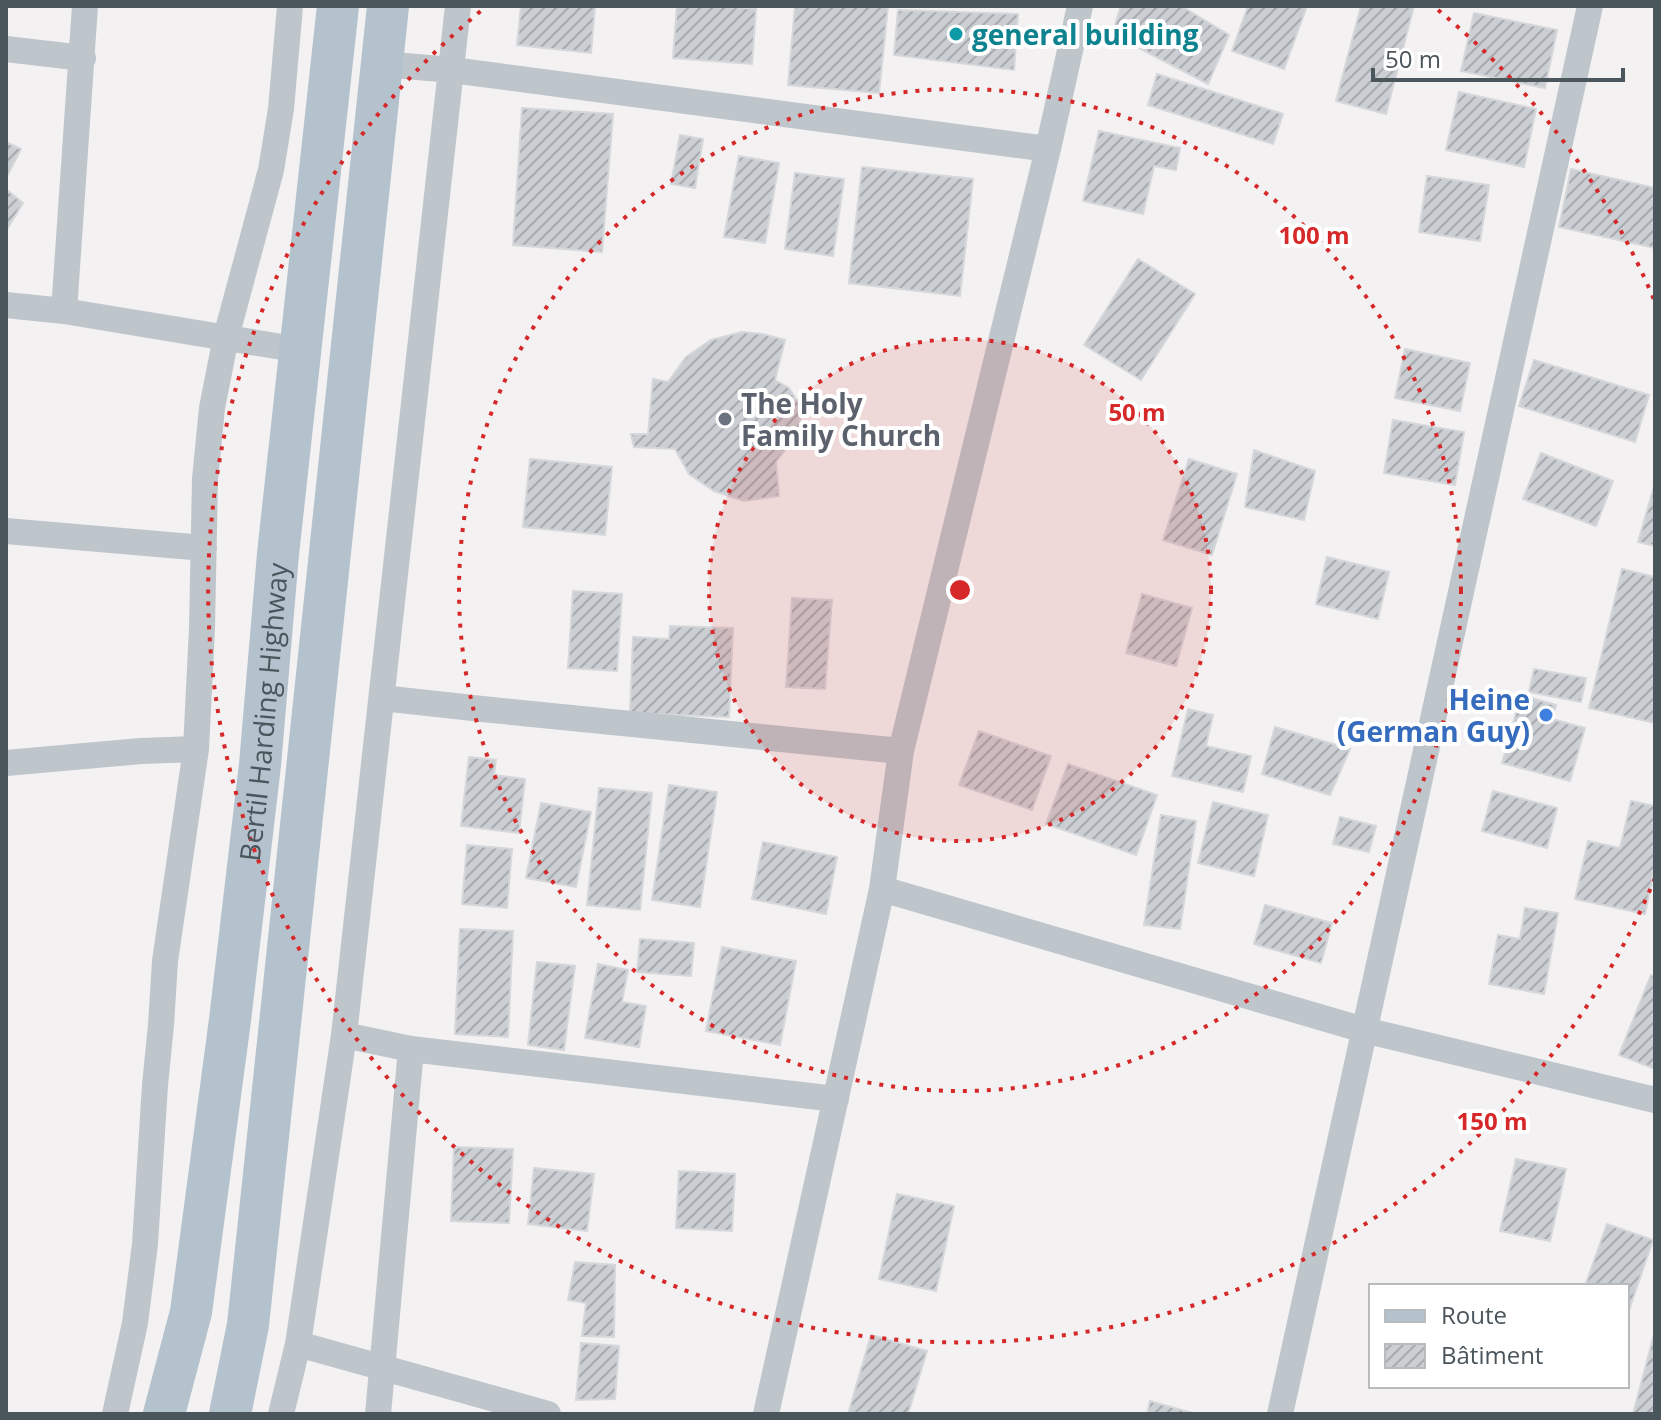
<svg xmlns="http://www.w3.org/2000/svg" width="1661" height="1420" viewBox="0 0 1661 1420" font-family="'Open Sans',sans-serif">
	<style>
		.building { fill: url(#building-hatch); stroke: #d5d7db; stroke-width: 2 }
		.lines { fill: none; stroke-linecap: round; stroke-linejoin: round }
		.minor { stroke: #bec6cc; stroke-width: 26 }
		.primary { stroke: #b3c2cc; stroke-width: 42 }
		.ring { fill: none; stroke: #d62828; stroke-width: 4; stroke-dasharray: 4 8 }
		.culture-dot { fill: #0f9aa8; stroke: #fff; stroke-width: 3 }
		.worship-dot { fill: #6b7280; stroke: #fff; stroke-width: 3 }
		.shop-dot { fill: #3f7fe0; stroke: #fff; stroke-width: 3 }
		.labels { text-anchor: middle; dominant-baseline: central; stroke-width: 8; stroke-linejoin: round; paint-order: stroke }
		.culture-label { font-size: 28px; font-weight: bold; fill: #0d838f; stroke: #fff; text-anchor: start }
		.worship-label { font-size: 28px; font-weight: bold; fill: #5b616d; stroke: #fff; text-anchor: start }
		.shop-label { font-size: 28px; font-weight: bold; fill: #366cbe; stroke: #fff; text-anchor: end }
		.street-label { font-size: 28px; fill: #4a555c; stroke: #fff }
		.centre { fill: #d62828; stroke: #fff; stroke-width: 4 }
		.ring-label { font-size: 24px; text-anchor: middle; font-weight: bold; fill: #d62828; stroke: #fff; stroke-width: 8; stroke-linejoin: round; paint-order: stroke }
	</style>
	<defs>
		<pattern id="building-hatch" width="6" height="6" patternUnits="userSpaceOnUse" patternTransform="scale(2)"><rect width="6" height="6" fill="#cbced2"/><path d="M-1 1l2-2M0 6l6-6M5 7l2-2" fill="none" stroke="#a7aaae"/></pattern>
	</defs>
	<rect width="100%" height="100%" fill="#f3f1f1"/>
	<!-- building -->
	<path class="building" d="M521,6H595L591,53L517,45Z
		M677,6H719L756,9L752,64L673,58Z
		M795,6H888L879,93L788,85Z
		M1121,6H1181L1229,35L1208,84L1112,34Z
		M1248,6H1307L1284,69L1232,51Z
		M1361,6H1414L1386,114L1336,101Z
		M898,10L1018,14L1014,70L894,55Z
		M1474,13L1557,30L1545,88L1461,71Z
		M1157,74L1283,114L1273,144L1148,105Z
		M1459,92L1536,109L1524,167L1446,150Z
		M522,108L613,114L602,252L513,245Z
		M1099,131L1180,148L1176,170L1154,166L1143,214L1083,201Z
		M680,135L703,139L695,188L671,184Z
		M6,142L21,149L6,178Z
		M739,156L779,163L765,243L724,237Z
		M862,167L973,179L960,296L849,283Z
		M1571,169L1655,188V248L1559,227Z
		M795,173L844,179L833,256L785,249Z
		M1427,176L1489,185L1480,241L1419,232Z
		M6,189L23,203L6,231Z
		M1138,259L1195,294L1141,380L1084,345Z
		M742,332L763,334L785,340L775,380L789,388L801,407L799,432L776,462L779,496L744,501L714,491L689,474L675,449L634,447L631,434H648L653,379L668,382L686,357L711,340Z
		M1405,349L1470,363L1460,411L1395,398Z
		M1534,360L1649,395L1635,442L1519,406Z
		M1393,420L1464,432L1455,485L1384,473Z
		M1254,450L1315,471L1304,520L1245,507Z
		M1541,453L1613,481L1596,526L1523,499Z
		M530,459L612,467L605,535L523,527Z
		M1189,459L1237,474L1212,555L1163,540Z
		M1655,483V546L1638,542Z
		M1327,557L1389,572L1378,619L1316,604Z
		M1622,569L1655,577V723L1589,708Z
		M573,591L622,594L617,671L568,668Z
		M1142,594L1192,608L1176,666L1126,653Z
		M792,598L832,600L825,689L786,687Z
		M670,626L733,628L729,717L630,713L633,637L669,639Z
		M1534,669L1586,678L1581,702L1529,692Z
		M1521,695L1556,705L1552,719L1585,728L1570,781L1502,763Z
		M1188,709L1213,715L1206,746L1251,756L1243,792L1172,776Z
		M1275,727L1350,749L1330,795L1262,774Z
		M979,731L1051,756L1032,810L959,785Z
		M469,757L496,760L494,775L525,779L519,833L461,826Z
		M1068,764L1157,795L1136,855L1046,824Z
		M669,785L717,792L700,907L652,900Z
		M599,788L652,793L640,910L587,905Z
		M1493,791L1557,808L1547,848L1482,831Z
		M1631,801L1655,806V866L1645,914L1575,899L1588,841L1620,848Z
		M1213,802L1268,815L1254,876L1198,863Z
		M541,803L591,812L576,887L526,878Z
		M1161,815L1196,821L1180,929L1144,925Z
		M1340,817L1376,826L1369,852L1333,844Z
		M763,842L837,857L826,914L752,899Z
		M467,845L512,849L507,908L462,904Z
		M1265,905L1332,923L1321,963L1254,944Z
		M1525,908L1558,913L1544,994L1489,984L1498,935L1520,939Z
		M460,929L513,931L508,1037L455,1034Z
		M640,939L694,943L691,976L637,972Z
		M722,947L796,961L780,1045L706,1031Z
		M537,962L575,966L564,1050L528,1045Z
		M598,964L628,970L622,1002L646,1006L639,1047L585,1038Z
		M1651,975L1655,976V1069L1619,1055Z
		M454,1147L513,1149L509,1223L451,1221Z
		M1516,1159L1566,1169L1550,1241L1500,1231Z
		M534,1168L594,1174L587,1231L528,1224Z
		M679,1171L735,1174L732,1231L676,1228Z
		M897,1194L954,1206L936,1291L879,1279Z
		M1607,1224L1653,1240L1629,1310L1627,1309V1286H1585Z
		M575,1262L615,1265L614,1337L582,1336L586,1303L568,1300Z
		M871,1335L927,1351L908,1414H848Z
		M1653,1338H1655V1414H1633Z
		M581,1343L619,1346L615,1399L576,1400Z
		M1150,1401L1196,1414H1147Z"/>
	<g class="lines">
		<!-- minor -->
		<path class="minor" d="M6,49L83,58
			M382,64L452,70L1048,149
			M6,305L64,311L300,350
			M64,311L85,6
			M6,531L204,548
			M382,698L482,709L901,751
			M6,763L141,751L196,749
			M882,889L1364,1030L1655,1100
			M344,1035L411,1049L836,1099
			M298,1344L548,1414
			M115,1414L135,1323L145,1244L155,1085L161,1025L165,961L196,749L202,628L205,479L212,408L226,337L271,170L281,109L290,6
			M281,1414L298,1344L344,1035L458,6
			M378,1414L411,1049
			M766,1414L882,889L901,751L1048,149L1080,6
			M1280,1414L1590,6"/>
		<!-- primary -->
		<g class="primary">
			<path id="s1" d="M164,1414L191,1312L230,1020L260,765L278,554L338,6"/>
			<path d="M230,1414L248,1325L388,6"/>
		</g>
	</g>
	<!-- distance rings -->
	<circle cx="960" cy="590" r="251" fill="#d62828" fill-opacity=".12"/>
	<g class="ring">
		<circle cx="960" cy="590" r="251"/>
		<circle cx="960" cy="590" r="501"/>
		<path d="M1655 878A752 752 0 1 1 482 10M1438 10A752 752 0 0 1 1655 302"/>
	</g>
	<!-- markers -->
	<circle class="culture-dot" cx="956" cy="34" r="8"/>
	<circle class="worship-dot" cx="725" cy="419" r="8"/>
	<circle class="shop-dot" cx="1546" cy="715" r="8"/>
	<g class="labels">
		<!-- culture labels -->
		<g class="culture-label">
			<text x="972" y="34">general building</text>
		</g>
		<!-- worship labels -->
		<g class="worship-label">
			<text x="741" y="403">The Holy<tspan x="741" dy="32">Family Church</tspan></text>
		</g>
		<!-- shop labels -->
		<g class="shop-label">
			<text x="1530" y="699">Heine<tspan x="1530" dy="32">(German Guy)</tspan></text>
		</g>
		<!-- street labels -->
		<g class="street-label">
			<text stroke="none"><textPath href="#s1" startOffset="710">Bertil Harding Highway</textPath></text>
		</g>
	</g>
	<circle cx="960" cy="590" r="12" class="centre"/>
	<g class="ring-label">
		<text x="1314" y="244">100 m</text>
		<text x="1137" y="421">50 m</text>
		<text x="1492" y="1130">150 m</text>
	</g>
	<!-- border -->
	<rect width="1661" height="1420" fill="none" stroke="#4a555c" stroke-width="16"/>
	<!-- legend -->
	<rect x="1369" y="1284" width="260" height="104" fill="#ffffff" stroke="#b7bbbe" stroke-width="2"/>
	<rect x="1385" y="1310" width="40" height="12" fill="#b3c2cc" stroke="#b7bbbe" stroke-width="2"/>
	<text x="1441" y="1324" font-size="24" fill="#4a555c">Route</text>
	<rect x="1385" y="1344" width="40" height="24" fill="url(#building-hatch)" stroke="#b7bbbe" stroke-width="2"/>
	<text x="1441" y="1364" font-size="24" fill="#4a555c">Bâtiment</text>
	<!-- scale -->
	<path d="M1373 68v12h250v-12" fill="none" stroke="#4a555c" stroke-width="4"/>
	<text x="1385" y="68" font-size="24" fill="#4a555c" stroke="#ffffff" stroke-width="6" paint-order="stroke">50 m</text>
</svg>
